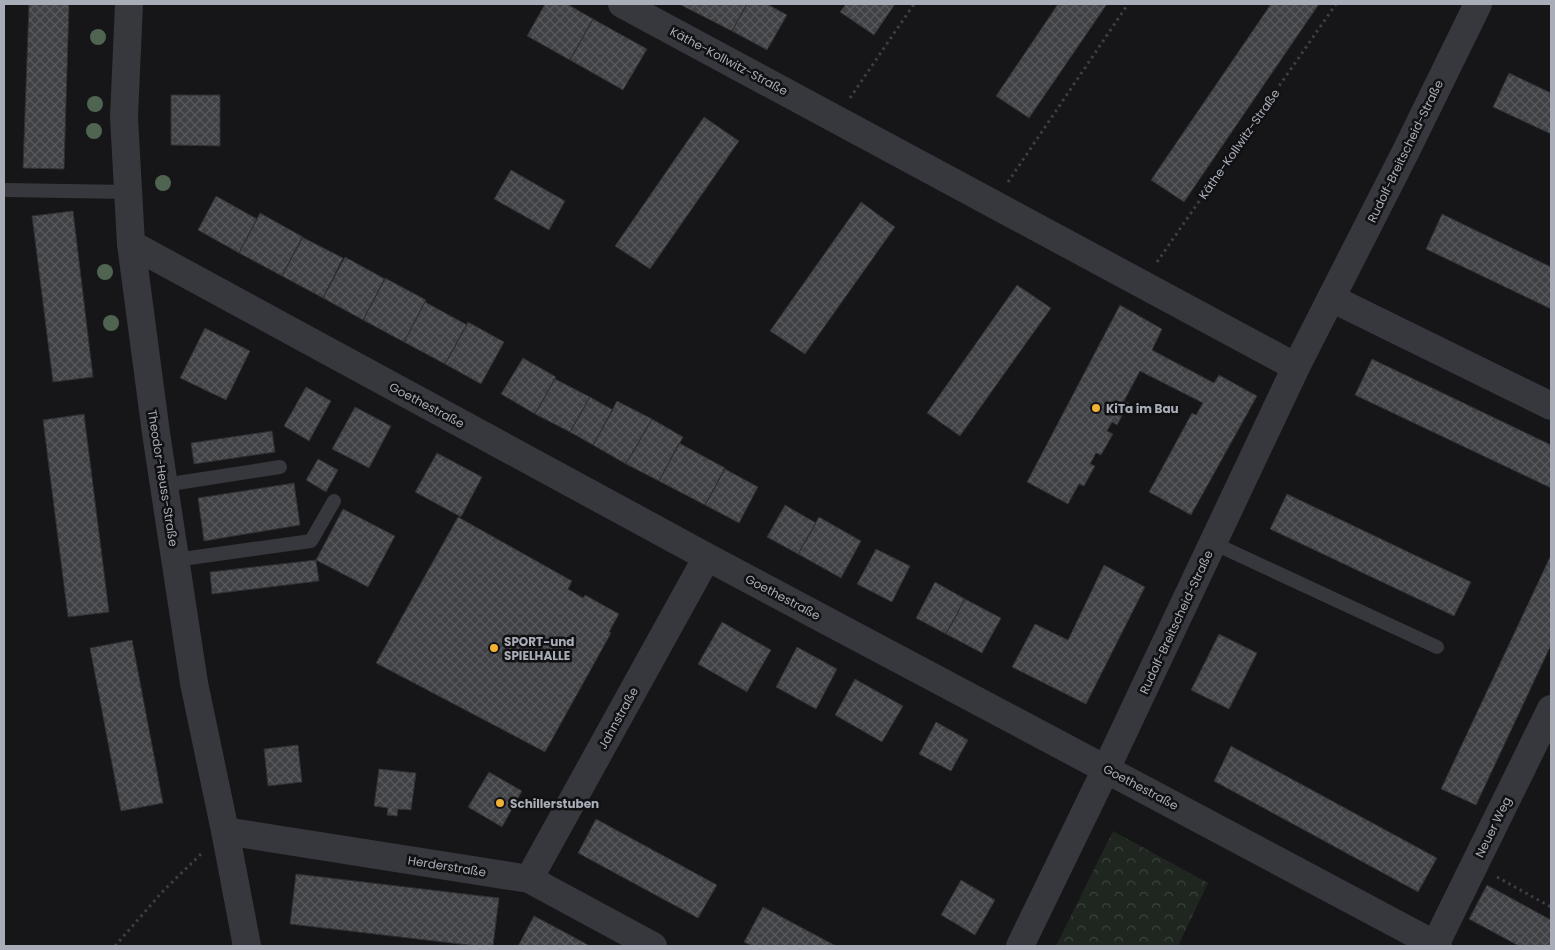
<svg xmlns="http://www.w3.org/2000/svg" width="1555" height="950" viewBox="0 0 1555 950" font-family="Poppins,sans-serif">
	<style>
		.park { fill: url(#park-crowns) }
		.building { fill: url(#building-cross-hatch); stroke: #303034 }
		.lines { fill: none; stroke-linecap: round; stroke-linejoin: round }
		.path { stroke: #3d3f44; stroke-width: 3; stroke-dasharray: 2.5 4; stroke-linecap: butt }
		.service { stroke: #37383d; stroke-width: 14 }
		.minor { stroke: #37383d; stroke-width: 28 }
		.tertiary { stroke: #37383d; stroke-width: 28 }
		.tree { fill: #506452 }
		.poi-dot { fill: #f2b134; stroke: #111113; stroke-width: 2 }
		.labels { text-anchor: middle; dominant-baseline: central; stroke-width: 5; stroke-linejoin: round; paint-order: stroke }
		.street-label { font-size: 12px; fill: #a8adb8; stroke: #111113 }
		.poi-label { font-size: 12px; font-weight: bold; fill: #a8adb8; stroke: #111113; text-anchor: start }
	</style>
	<defs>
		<pattern id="park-crowns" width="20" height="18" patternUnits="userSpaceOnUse" patternTransform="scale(1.25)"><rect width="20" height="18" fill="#1e261f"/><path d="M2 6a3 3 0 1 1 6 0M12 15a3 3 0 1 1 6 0" fill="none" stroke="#3c433d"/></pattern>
		<pattern id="building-cross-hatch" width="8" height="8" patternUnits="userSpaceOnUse" patternTransform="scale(1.25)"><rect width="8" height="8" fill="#404145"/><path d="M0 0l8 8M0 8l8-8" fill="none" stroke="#595a5e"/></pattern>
	</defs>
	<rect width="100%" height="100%" fill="#161618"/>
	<!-- park -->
	<path class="park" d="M1113,831L1208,883L1178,946H1056Z"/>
	<!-- building -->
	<path class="building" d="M29,4H69L64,169L23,168Z
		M545,4H567L593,19L570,60L527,36Z
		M679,4H747L732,31Z
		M747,4H767L787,15L767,50L732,31Z
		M846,4H895L874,35L840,12Z
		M1058,4H1107L1029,118L996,96Z
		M1271,4H1319L1184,202L1151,180Z
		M593,19L647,49L623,90L570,60Z
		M1509,73L1551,93V134L1493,107Z
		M171,95H220V146L171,145Z
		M704,117L739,141L650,269L615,246Z
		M511,170L565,201L549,230L494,199Z
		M216,196L257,219L239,253L198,230Z
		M861,202L895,227L805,354L770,331Z
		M73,211L93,377L53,382L32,216Z
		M260,213L303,237L282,276L239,253Z
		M1442,214L1551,267V309L1426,249Z
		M302,237L343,258L323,298L282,276Z
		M345,257L385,279L363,320L323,298Z
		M385,278L426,300L404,342L363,320Z
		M1017,285L1051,308L960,436L927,413Z
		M425,302L467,325L445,364L404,342Z
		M1120,305L1162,329L1152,350L1214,383L1219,375L1257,396L1191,515L1149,492L1192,413L1196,415L1203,403L1140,371L1124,401L1129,403L1117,425L1112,422L1107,431L1113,434L1101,455L1096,453L1090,464L1095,466L1084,486L1079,484L1068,504L1027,482Z
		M468,322L504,342L481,384L445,364Z
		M205,328L250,351L226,400L180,378Z
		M523,358L556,377L535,414L501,394Z
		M1372,359L1551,445V488L1355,395Z
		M555,379L590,397L570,432L535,414Z
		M306,387L331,401L309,441L284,426Z
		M590,397L613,410L593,445L570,432Z
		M617,401L652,419L626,464L593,445Z
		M355,407L391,426L369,468L332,449Z
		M84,414L109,612L68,617L43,420Z
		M652,419L683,437L659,481L626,464Z
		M272,431L275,452L194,464L191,443Z
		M679,443L725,468L705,505L659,481Z
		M437,453L482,477L461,517L415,492Z
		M318,459L338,470L326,492L306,480Z
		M725,469L758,487L739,523L705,505Z
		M294,483L300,525L204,541L198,498Z
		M1287,494L1471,582L1454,616L1270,529Z
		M785,505L816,523L798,554L767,537Z
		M343,509L395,536L368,587L316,560Z
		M458,517L572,581L568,589L583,598L585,595L619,614L609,632L611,633L545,752L376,663Z
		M819,517L861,541L841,578L798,554Z
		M876,549L910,566L892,602L857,584Z
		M1551,555V645L1476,805L1441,789Z
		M316,560L319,581L212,594L210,572Z
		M1104,565L1145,587L1086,704L1012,667L1035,624L1068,640Z
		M935,582L965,599L946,634L916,618Z
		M965,599L1001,618L982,653L946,634Z
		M722,622L771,650L747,692L698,664Z
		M1219,634L1257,653L1229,709L1191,690Z
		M132,640L163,803L121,811L90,648Z
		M797,647L837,669L816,709L776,687Z
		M855,679L903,706L882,742L835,715Z
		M936,722L968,740L951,771L919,754Z
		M298,745L302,782L268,786L264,749Z
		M1231,746L1437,858L1418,892L1214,781Z
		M379,769L416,773L411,810L398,809L397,816L387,815L388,808L374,806Z
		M489,772L522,791L502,827L468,807Z
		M596,819L717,885L698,918L578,853Z
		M296,874L499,898L493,946H477L290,924Z
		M961,880L995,900L975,935L941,915Z
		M1487,885L1551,920V946H1519L1469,919Z
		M763,907L836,946H752L744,942Z
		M534,916L568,934L590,946H518Z"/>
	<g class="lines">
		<!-- path -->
		<path class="path" d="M850,98L914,4
			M1008,182L1128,4
			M1157,262L1336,4
			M1497,877L1551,907
			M115,946L164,890L201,854"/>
		<!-- service -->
		<path class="service" d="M4,190L128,192
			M164,485L280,467
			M1213,543L1437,647
			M175,560L311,541L334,501"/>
		<!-- minor -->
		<path class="minor" d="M622,4L1296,367
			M131,244L707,557L1438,946
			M1331,298L1551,406
			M225,831L529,879L653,946
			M529,879L707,557
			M1435,945L1551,709
			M1020,946L1106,769L1296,367L1406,151L1478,4"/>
		<!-- tertiary -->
		<path class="tertiary" d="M129,4L124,117L131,244L156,433L194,683L225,831L247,946"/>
	</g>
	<!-- trees -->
	<g class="tree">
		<circle cx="98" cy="37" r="8"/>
		<circle cx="95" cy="104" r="8"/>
		<circle cx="94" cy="131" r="8"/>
		<circle cx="163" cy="183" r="8"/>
		<circle cx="105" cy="272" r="8"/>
		<circle cx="111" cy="323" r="8"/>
	</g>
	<!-- markers -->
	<g class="poi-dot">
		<circle cx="1096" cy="408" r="5"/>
		<circle cx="494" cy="648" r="5"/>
		<circle cx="500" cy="803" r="5"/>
	</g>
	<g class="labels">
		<!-- street labels -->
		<g class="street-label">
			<text transform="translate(729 61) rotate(28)">Käthe-Kollwitz-Straße</text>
			<text transform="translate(1239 144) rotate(-55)">Käthe-Kollwitz-Straße</text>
			<text transform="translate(1405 151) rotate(-64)">Rudolf-Breitscheid-Straße</text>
			<text transform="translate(427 405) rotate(28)">Goethestraße</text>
			<text transform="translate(163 478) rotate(81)">Theodor-Heuss-Straße</text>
			<text transform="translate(783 597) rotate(28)">Goethestraße</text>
			<text transform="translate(1176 622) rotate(-65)">Rudolf-Breitscheid-Straße</text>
			<text transform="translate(618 718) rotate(-61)">Jahnstraße</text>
			<text transform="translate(1141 787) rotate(28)">Goethestraße</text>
			<text transform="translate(1493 827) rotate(-64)">Neuer Weg</text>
			<text transform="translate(447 866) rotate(9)">Herderstraße</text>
		</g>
		<!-- poi labels -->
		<g class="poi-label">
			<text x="1106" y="408">KiTa im Bau</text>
			<text x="504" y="641">SPORT-und<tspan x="504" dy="14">SPIELHALLE</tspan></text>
			<text x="510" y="803">Schillerstuben</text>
		</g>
	</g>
	<!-- border -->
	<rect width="1555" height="950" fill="none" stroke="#a8adb8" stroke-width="10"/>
</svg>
